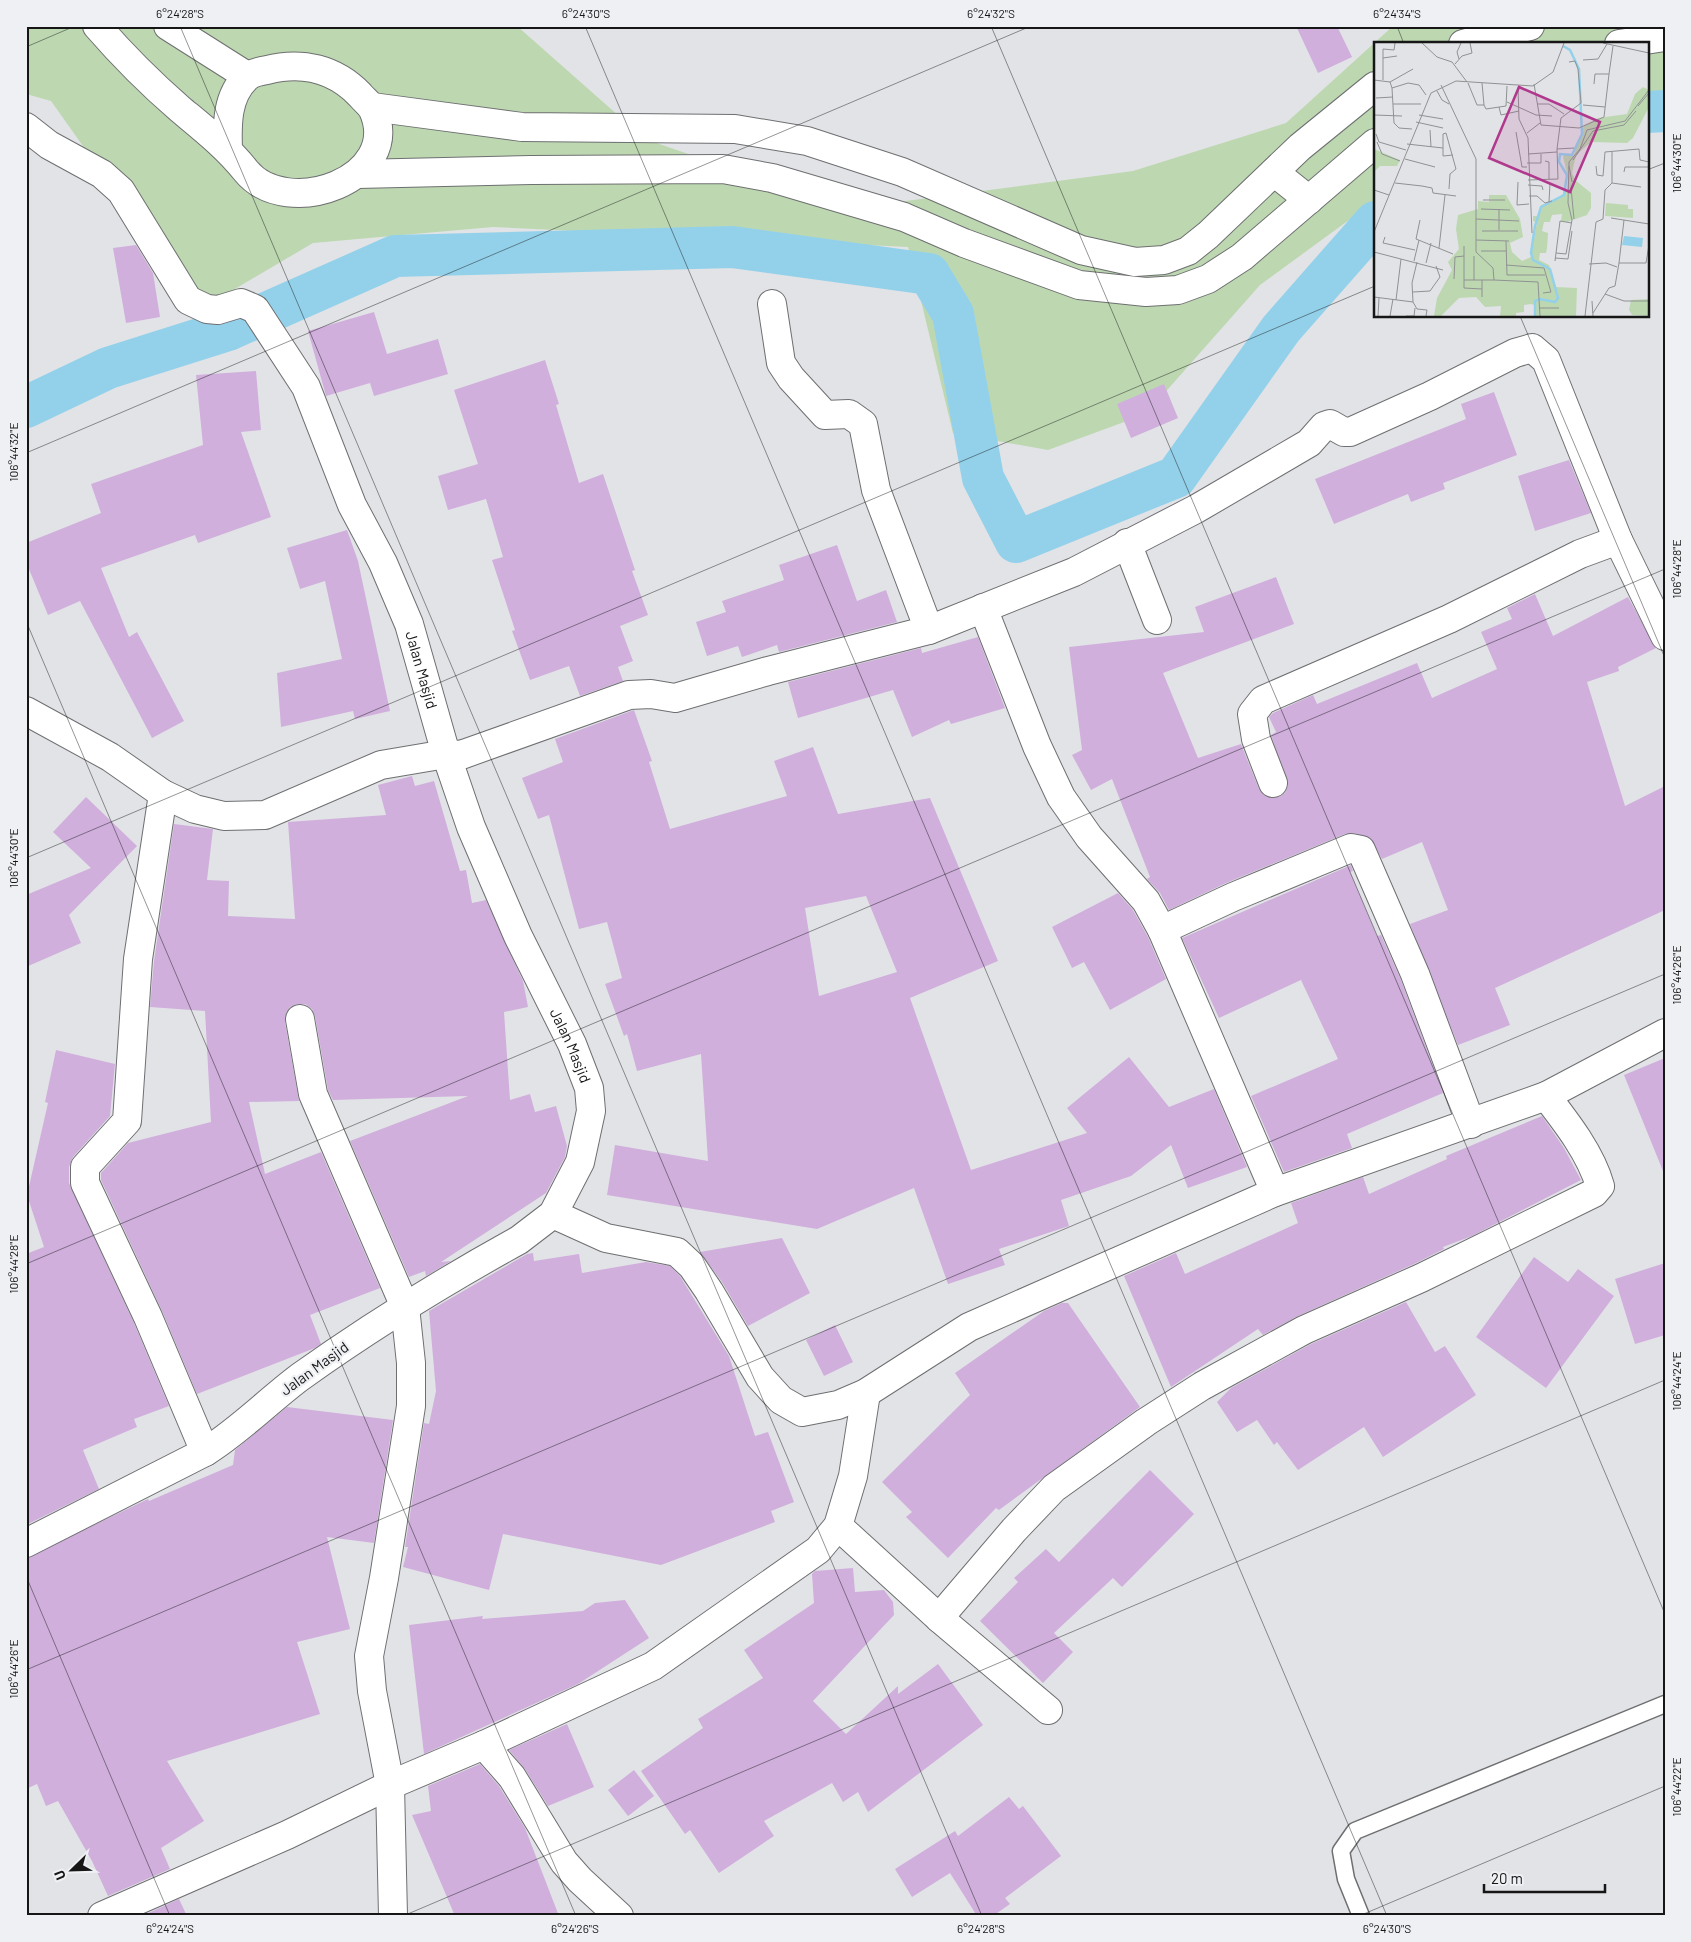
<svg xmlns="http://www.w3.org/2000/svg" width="1691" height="1942" viewBox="0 0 1691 1942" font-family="Barlow,sans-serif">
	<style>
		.green { fill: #bdd8b1 }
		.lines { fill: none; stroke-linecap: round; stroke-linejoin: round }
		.canal { stroke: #93d1eb; stroke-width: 42 }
		.building { fill: #d0afdd; fill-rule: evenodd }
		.service-casing { stroke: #6e6f71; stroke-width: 19 }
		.minor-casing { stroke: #6e6f71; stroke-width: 30 }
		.service { stroke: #fff; stroke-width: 16 }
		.minor { stroke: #fff; stroke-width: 28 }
		.ticks { fill: none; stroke: #161617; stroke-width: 1; stroke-opacity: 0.45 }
		.labels { text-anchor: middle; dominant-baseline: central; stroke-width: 4.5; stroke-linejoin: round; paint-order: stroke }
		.street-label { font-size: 15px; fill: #161617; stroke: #eff0f3 }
		.inset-river { fill: none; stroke: #93d1eb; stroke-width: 2.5 }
		.inset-road { fill: none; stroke: #909193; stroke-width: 1 }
		.view { fill: #b0388d; fill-opacity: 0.15; stroke: #b0388d; stroke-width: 2.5 }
		.inset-edge { fill: none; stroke: #161617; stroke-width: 2.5 }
		.neatline { fill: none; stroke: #161617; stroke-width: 2 }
		.ticks-label { font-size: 12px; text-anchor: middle; fill: #161617 }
	</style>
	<rect width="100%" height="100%" fill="#e2e3e6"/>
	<!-- green -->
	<path class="green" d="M26,26H517L645,139L798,192L898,202L1133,171L1286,123L1393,26H1665V94L1647,97V44H1375V201L1260,285L1146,414L1048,450L953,433L908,247L493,227L313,243L206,306L144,232L51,101L26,94Z"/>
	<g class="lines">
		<!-- canal -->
		<path class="canal" d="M1647,112L1665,111
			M26,407L108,368L228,330L395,256L732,247L929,274L953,314L983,478L1016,542L1176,477L1281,329L1375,222"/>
	</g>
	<!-- building -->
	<path class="building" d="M1296,26H1337L1352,57L1318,73Z
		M136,245L153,273L160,317L126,323L113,248Z
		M374,312L387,354L438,339L448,374L374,396L370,383L326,396L308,331Z
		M545,360L559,404L556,405L579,483L603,474L635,570L632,571L648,615L620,626L633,661L618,667L623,681L580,696L569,666L530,680L512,631L515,630L492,560L503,557L486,499L448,510L438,476L478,464L454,390Z
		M256,371L261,430L241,432L271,517L198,543L195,535L101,568L129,637L137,632L184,721L152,738L80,601L48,615L26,562V543L101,513L91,484L203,445L196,375Z
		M1164,384L1178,418L1131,438L1117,404Z
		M1494,392L1517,455L1443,483L1445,489L1411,502L1408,494L1334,524L1315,479L1466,419L1461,404Z
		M1569,460L1591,513L1535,531L1518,476Z
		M347,530L358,561L390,711L355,719L353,711L281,727L277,673L342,659L325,581L300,589L287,548Z
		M837,545L857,601L886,590L897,622L779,652L777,645L742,657L738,646L707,656L696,622L726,612L722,601L784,580L779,565Z
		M1276,577L1294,624L1163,673L1198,758L1241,744L1259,789L1264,795L1271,798L1279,797L1285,793L1288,785L1271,735L1276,732L1269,717L1273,713L1313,695L1317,704L1417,663L1432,698L1497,669L1481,632L1512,619L1507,608L1535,594L1553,636L1628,597L1656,648L1618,667L1619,671L1587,682L1625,806L1665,786V910L1495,988L1510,1025L1458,1045L1410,924L1448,910L1422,842L1382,859L1370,838L1354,833L1345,834L1226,883L1169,910L1160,893L1147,879L1150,877L1112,779L1091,790L1072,755L1082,750L1069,647L1204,632L1195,607Z
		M978,637L1005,708L951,724L949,720L912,737L893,690L798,718L788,682L921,648L922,653Z
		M634,710L652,761L649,762L670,829L787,796L774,761L813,747L838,814L930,798L998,961L910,998L971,1170L1087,1133L1067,1108L1129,1057L1169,1107L1214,1089L1247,1167L1188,1188L1171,1145L1131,1176L1061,1200L1069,1226L999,1249L1005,1265L948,1284L914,1188L817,1229L607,1195L615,1145L708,1161L701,1054L637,1071L627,1034L624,1036L605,984L622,978L607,922L579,929L549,815L538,819L522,778L563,762L555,739ZM866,896L897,972L819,996L805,908Z
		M412,776L415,786L434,781L460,871L466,870L472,903L486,900L523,981L528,1007L504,1012L510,1100L530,1094L535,1112L556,1106L567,1146L565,1157L546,1193L441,1262L451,1261L426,1276L425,1271L409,1277L350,1141L468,1096L333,1100L328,1090L315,1016L312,1009L305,1004H297L290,1007L286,1013L285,1022L299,1101L249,1102L265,1174L321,1152L380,1288L310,1315L321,1344L315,1348L197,1394L162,1311L101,1180V1173L128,1143L211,1122L205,1011L150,1007L154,961L174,824L213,829L207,880L229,881L228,916L295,919L288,822L386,815L378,785Z
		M86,797L137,846L69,915L81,943L26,967V895L91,868L53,832Z
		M1351,865L1353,871L1350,872L1377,936L1381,935L1401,980L1443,1093L1347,1134L1352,1148L1284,1172L1251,1096L1338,1059L1301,980L1219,1018L1182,938Z
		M1118,893L1133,910L1148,937L1166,979L1110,1010L1084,962L1072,968L1052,927Z
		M56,1050L115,1064L110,1116L73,1157L69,1167V1183L134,1323L169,1406L134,1419L137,1427L83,1450L99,1489L26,1525V1254L44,1247L27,1195L48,1103L45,1102Z
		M1665,1058L1664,1171H1663L1624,1075Z
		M1542,1116L1564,1148L1581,1180L1472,1236L1443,1247L1444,1249L1414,1264L1298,1316L1263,1335L1258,1329L1171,1387L1124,1276L1176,1253L1185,1274L1298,1223L1291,1203L1363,1177L1369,1194L1447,1159L1446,1156Z
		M782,1238L810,1293L748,1326L722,1282L700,1252Z
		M533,1253L534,1261L579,1254L582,1273L646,1262L670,1266L680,1276L729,1356L755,1436L768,1432L794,1502L771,1511L775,1522L661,1565L503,1534L489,1590L403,1567L408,1547H405L424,1423L429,1424L436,1391L429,1311L527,1254Z
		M1534,1257L1568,1282L1578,1269L1614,1296L1546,1388L1476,1337Z
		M1665,1263V1335L1635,1344L1615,1279Z
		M1406,1302L1435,1352L1445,1346L1476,1395L1383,1457L1364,1427L1298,1470L1277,1442L1274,1445L1257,1420L1237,1432L1217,1402L1231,1388L1311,1344Z
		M1062,1303H1068L1140,1407L999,1510L996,1508L948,1558L906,1517L912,1512L882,1482L970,1395L955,1373L1044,1311Z
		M835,1325L853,1362L824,1376L806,1340Z
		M287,1407L393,1420L374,1543L327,1537L350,1629L297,1642L320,1714L167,1761L204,1821L161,1848L170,1869L108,1896L92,1861L58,1801L46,1806L37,1784L26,1789V1558L148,1499L149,1501L233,1465L235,1450Z
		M1150,1470L1194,1514L1122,1587L1113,1578L1054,1633L1073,1652L1043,1683L980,1621L1018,1582L1014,1578L1046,1549L1059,1562Z
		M853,1568L855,1592L884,1590L893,1602L894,1615L813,1701L846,1734L898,1686V1694L938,1664L983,1725L868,1812L858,1792L843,1802L832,1783L764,1821L774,1836L719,1873L690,1830L685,1834L641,1771L703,1728L698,1719L763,1678L744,1650L814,1603L812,1574L815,1571Z
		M625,1600L649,1638L578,1684L424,1754L409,1625L483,1616L482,1619L583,1611L595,1603Z
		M567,1724L594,1787L548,1806L525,1769L509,1750Z
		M480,1764L499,1786L525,1828L559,1916H455L412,1815L431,1811L428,1786Z
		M634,1770L654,1796L628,1816L608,1790Z
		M1009,1797L1019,1809L1023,1806L1061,1856L1005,1898L1010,1904L993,1916H977L950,1873L912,1897L895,1869L955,1831L958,1836Z
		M179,1899L187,1916H142Z"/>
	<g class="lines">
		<defs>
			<path id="service" d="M1361,1916L1346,1879L1341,1851L1355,1831L1665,1704"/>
			<g id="minor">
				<path d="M97,26C123,56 150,83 180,109C204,129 227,147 246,171C287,221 404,179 373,110C370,104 364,100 360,95C335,69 302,61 267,70C261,71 251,73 246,78C227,96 227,124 228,149"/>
				<path d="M168,26L247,76"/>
				<path d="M1463,44L1530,26"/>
				<path d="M1619,44L1665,37"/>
				<path d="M372,107L522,127L735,129L807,141L902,172L1081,250L1135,262L1164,260L1188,251L1208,235L1300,147L1375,86"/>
				<path id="s1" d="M26,127L49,145L102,174L121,191L188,300L207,309L218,310L241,303L255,309L306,387L352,505L383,563L409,624L446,754L471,827L518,936L572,1044L589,1088L591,1111L580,1162L553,1214L519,1240C443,1282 370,1327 300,1377C268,1401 239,1431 205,1452L26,1543"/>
				<path d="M1274,172L1309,200"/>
				<path d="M357,174L531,170L723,169L772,178L904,217L964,243L1079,285L1146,292L1178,290L1208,279L1242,257L1375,143"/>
				<path d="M772,304L781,363L791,378L825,415L849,414L863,424L876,490L929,630"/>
				<path d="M1127,543L1157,620"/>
				<path d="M983,608L1037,746L1061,797L1089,837L1146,901L1162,930L1275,1192"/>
				<path d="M26,711L110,757L163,794L195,809L224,816L265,815L381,765L446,754L461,755L629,695L651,694L675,698L768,671L929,630L1074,572L1196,509L1309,443L1324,426L1330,424L1344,432H1350L1430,396L1515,353L1532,348L1546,360L1618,540L1665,636"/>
				<path d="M1273,783L1256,739L1252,714L1263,700L1449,619L1580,554L1618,540"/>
				<path d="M163,794L138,959L127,1121L85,1167V1183L148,1317L205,1452"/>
				<path d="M1162,930L1233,897L1351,848L1361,850L1415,974L1471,1124"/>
				<path d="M300,1019L313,1094L405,1307L411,1363V1406L384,1578L369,1656L372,1691L390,1785L393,1916"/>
				<path d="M553,1214L606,1238L677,1252L692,1266L709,1291L760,1377L781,1400L802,1412L838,1405L866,1393L969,1327L1275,1192L1546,1096L1665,1033"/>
				<path d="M838,1526L939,1618L1048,1710"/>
				<path d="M939,1618L1014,1530L1054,1488L1146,1422L1202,1386L1304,1330L1421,1278L1594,1193L1600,1186C1591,1154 1567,1123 1546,1096"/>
				<path d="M484,1745L512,1777L564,1862L580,1880L619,1916"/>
				<path d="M102,1916L287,1835L390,1785L484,1745L653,1666L818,1550L838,1526L853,1476L866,1393"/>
			</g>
		</defs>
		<!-- service casing -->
		<use href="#service" class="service-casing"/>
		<!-- minor casing -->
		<use href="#minor" class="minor-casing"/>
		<!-- service -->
		<use href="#service" class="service"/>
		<!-- minor -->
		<use href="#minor" class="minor"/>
	</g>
	<!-- ticks -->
	<path class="ticks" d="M180,26L982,1916M585,26L1387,1916M991,26L1665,1614M1397,26L1404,44M26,47L75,26M1647,170L1665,163M1520,316L1665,658M26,453L1031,26M26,621L576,1916M26,858L1375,286M26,1264L1665,569M26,1576L170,1916M26,1670L1665,974M403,1916L1665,1380M1359,1916L1665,1786"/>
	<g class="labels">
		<!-- street labels -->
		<g class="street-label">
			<text stroke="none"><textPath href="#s1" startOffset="714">Jalan Masjid</textPath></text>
			<text stroke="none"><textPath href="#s1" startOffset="1119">Jalan Masjid</textPath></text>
			<text transform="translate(314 1368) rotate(-36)">Jalan Masjid</text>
		</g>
	</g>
	<!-- overview -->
	<g transform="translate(1374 42)">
		<rect width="275" height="275" fill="#e2e3e6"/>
		<path d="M269,45L275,48V65L259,96L253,101L217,100L202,113L198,131L201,138L217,151V166L213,173L193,180L187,179L188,172L178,173L176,180H170L168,189L174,191L173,206L172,211H166L165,218L175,223L181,245L203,246L202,274H160V263L157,262L150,263V270L142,271V274H126L127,264L111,265L102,255L85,256L67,274H60L63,256L78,228L74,220L85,207L82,187L84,173L104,167V159L115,160V153H132L146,177L149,195L136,201L138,210L148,219L157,215L163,180L159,179V174H165L167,163L185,157L193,147L194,135L189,115L191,112L200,113L210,83L224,76L253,72L261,52ZM0,107L26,118L23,124H6L0,130ZM232,161L254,163V167H259V176L231,174ZM275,257V274L258,273L255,268L257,258Z" fill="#bdd8b1"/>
		<path d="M250,194L269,196L268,205L248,203Z" fill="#93d1eb"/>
		<path class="inset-river" d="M161,274V259L166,257L181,260L184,256L176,227L159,218L157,211L161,184L167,165L190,153L193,133L185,120L186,112L198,113L208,92L205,27L196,8L189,4"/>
		<path class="inset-road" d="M48,1L63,15L78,20L93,40M229,1L275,11M9,16V7L20,8L21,1M85,17L83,10L87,1M209,18L224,17L233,2M81,22L88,14L98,11L96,1M0,38L16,40L18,46L34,41L45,43L52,53M9,38V16L23,14M16,40L39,27M94,41L103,63H110L112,67L132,64L133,44M108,41L110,63M160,42L167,83L205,86L230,75L235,32M220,42L221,32H235L239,4M67,43L102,117V210L119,226L120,238L164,240L166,274M144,45L145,77L154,96L158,191M18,46L20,81L25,86L38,87M63,49L68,58L75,62M2,56L19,55M133,60L162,73L178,74M19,62H47M163,62H175L190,72M209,63L231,65M264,64L275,51M125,65L127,73L145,69M0,73L28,74M45,73L69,77M42,80L69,86M56,88L57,105M142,90L148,125H153M153,91L166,81M2,92L5,100L32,108M3,100L8,112L26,119M33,102L69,106V92L72,91L82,127L76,132L75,147M69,106V114L79,113M183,107L200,106M238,110V141L267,145M154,112L183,110M31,117L61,125M199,118L219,89L250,83L262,69M171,119L175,120V137M153,121H167V112M195,124L198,140M222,124L223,133L229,134L231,110L265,107L266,118L275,120M250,130L251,125H275M154,138L184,137L183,107L187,76L207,61L204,27L201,19L195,20M144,140L143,163L155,162M21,141L48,144L58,146L59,151L82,154M154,143L168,144L169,148M197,146L200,177M0,148L15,153M155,154H163L171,161L178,159M109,158H131M175,160L176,141M107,167L136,168M125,167V188M237,176L275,182M102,177L145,179M46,178L42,197L79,212M108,189H144M0,190L57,51L82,39L159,44L179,30L190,1M11,195L9,201L41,208M102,198L135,199M132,199L133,233H171M90,204V246L108,247M65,206L71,153M107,209H132M0,210L69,228M182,211L192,212L198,178L194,161L195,120L206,107L213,88L251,79L275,48M181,216L194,217L198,189M40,219L45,198M181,219L186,179L198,181M43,220L38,241L39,260L43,267L53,268L52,274M52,221L57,201M245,221L250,178M215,222L232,221L243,225M132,223L170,226L177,250L169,251M80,237L81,215L90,214M90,238H120M100,238V214M108,238V255M39,250L56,249L66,235L62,224M231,252L250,259H275M0,255L39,260M22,258L27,217M218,259L219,274M165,266H185M219,271L235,246L241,244L245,221H272L275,203M4,274L5,256M16,274L19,257M32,274H40L41,266M211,274L222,180L229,177L231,148L238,141"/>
		<path class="view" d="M145,45L226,80L196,150L115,116Z"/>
		<rect width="275" height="275" class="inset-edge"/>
	</g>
	<!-- border -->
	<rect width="1691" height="1942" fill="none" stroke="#eff0f3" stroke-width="55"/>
	<!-- north arrow -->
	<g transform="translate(72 1870) rotate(247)" stroke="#eff0f3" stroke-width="4" paint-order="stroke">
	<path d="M0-4L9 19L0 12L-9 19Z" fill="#161617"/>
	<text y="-8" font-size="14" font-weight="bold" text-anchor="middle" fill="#161617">U</text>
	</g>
	<!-- scale -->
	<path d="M1484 1884v8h121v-8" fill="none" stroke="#161617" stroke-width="2.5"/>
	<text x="1491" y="1884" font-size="15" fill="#161617" stroke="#eff0f3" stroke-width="4" paint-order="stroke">20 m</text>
	<rect x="28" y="28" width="1636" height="1886" class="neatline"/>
	<g class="ticks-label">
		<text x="180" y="18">6°24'28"S</text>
		<text x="586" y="18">6°24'30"S</text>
		<text x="991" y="18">6°24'32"S</text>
		<text x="1397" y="18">6°24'34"S</text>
		<text transform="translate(1677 163) rotate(-90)" y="4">106°44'30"E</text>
		<text transform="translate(14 452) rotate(-90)" y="4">106°44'32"E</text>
		<text transform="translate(1677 569) rotate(-90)" y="4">106°44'28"E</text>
		<text transform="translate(14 858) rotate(-90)" y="4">106°44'30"E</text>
		<text transform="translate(1677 975) rotate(-90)" y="4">106°44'26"E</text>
		<text transform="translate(14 1264) rotate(-90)" y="4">106°44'28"E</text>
		<text transform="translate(1677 1381) rotate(-90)" y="4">106°44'24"E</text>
		<text transform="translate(14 1669) rotate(-90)" y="4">106°44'26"E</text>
		<text transform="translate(1677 1787) rotate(-90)" y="4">106°44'22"E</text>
		<text x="170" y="1933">6°24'24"S</text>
		<text x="575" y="1933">6°24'26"S</text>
		<text x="981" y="1933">6°24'28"S</text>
		<text x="1387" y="1933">6°24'30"S</text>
	</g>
</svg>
